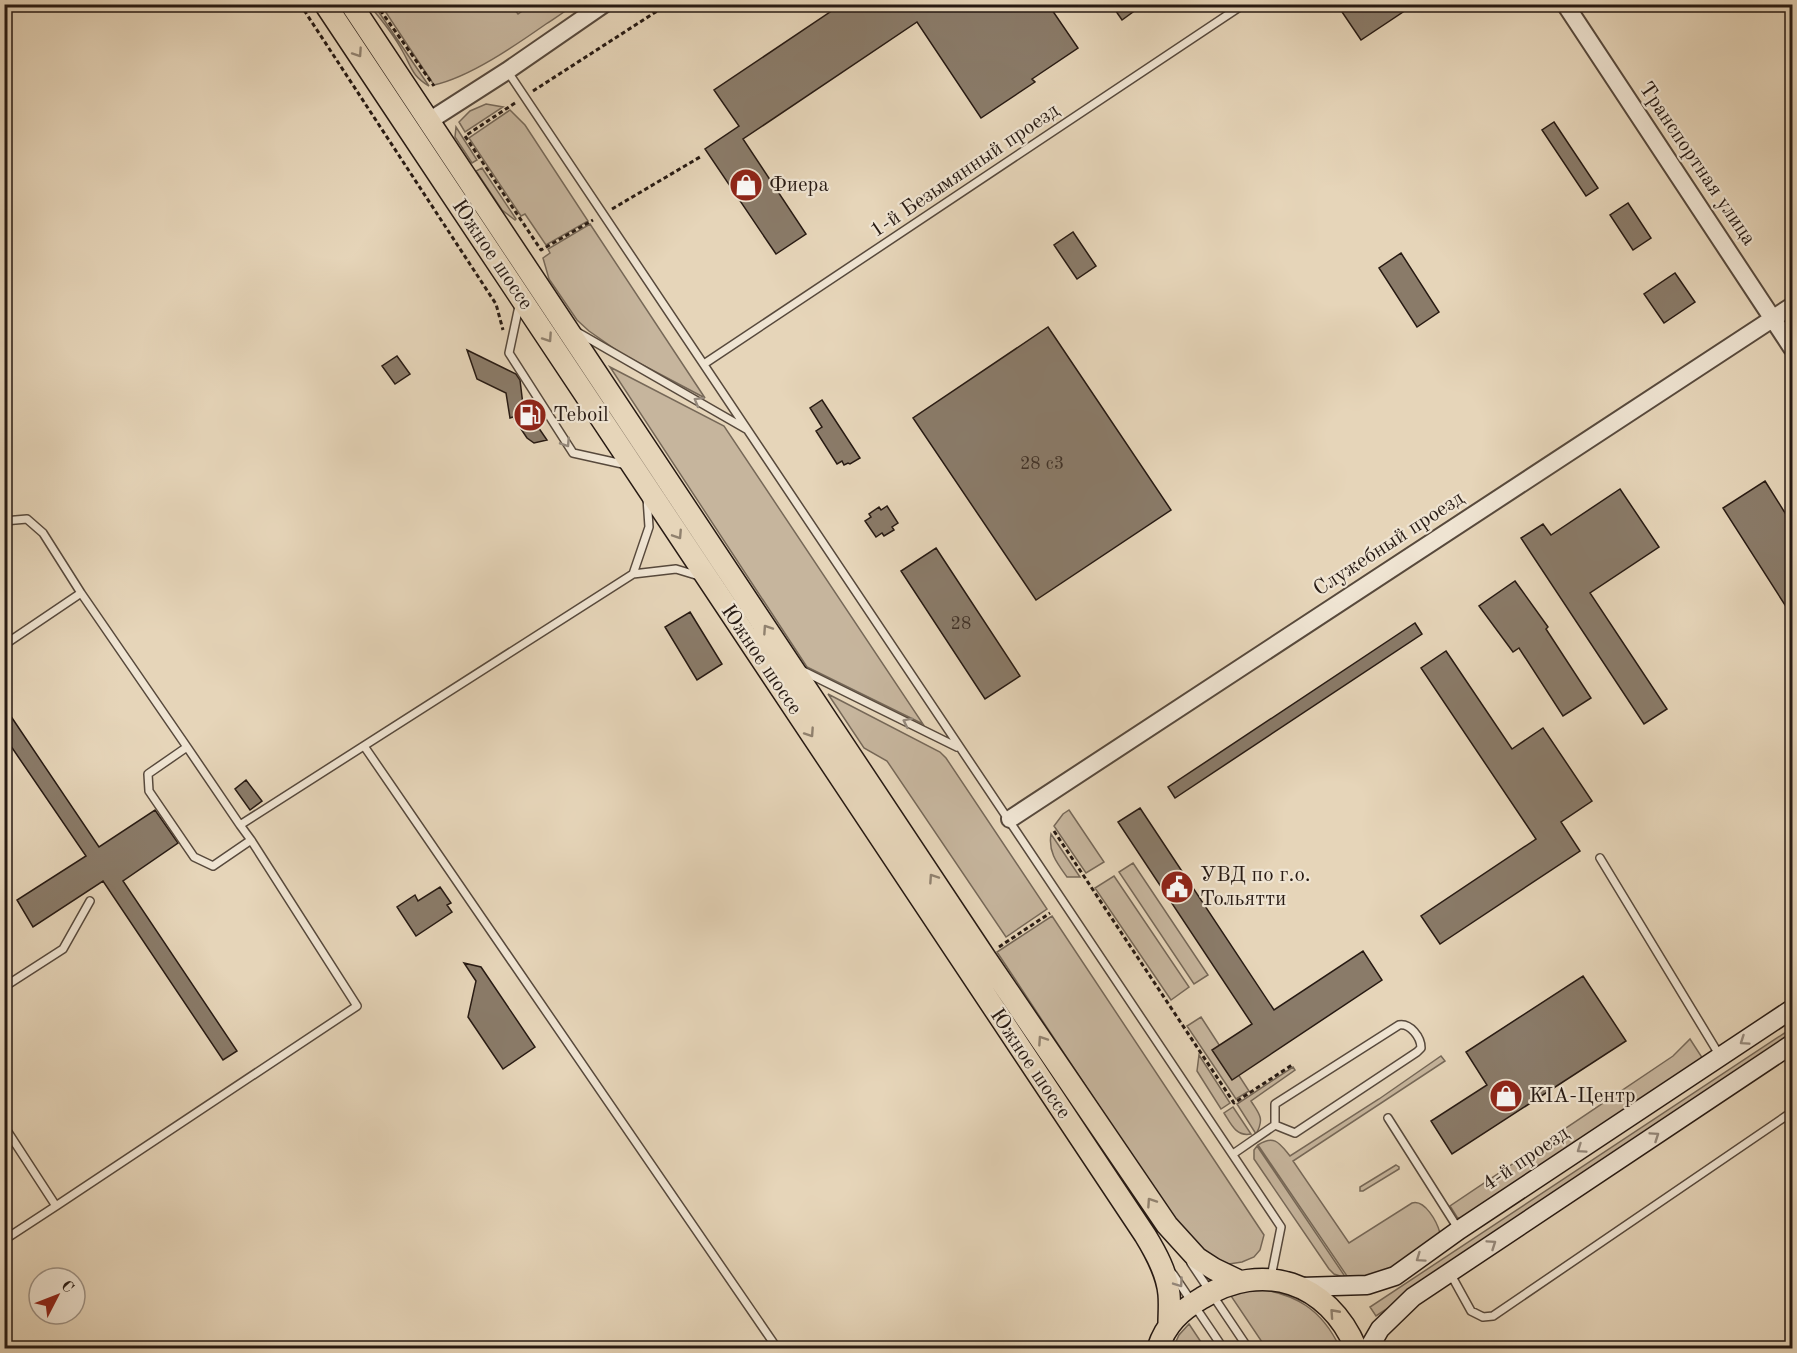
<svg xmlns="http://www.w3.org/2000/svg" width="1797" height="1353" viewBox="0 0 1797 1353" font-family="'Old Standard TT',serif">
	<style>
		.green { fill: #c6b59d; stroke: #766858; stroke-width: 1.5 }
		.building { fill: #8a7b69; stroke: #271a13; stroke-width: 1.5 }
		.lines { fill: none; stroke-linecap: round; stroke-linejoin: round }
		.service-casing { stroke: #57493c; stroke-width: 10 }
		.tertiary-casing { stroke: #57493c; stroke-width: 20 }
		.secondary-casing { stroke: #271a13; stroke-width: 21 }
		.primary-casing { stroke: #271a13; stroke-width: 24 }
		.path { stroke: #271a13; stroke-width: 3; stroke-dasharray: 4.5 3; stroke-linecap: butt }
		.service { stroke: #efe4d2; stroke-width: 7 }
		.tertiary { stroke: #efe4d2; stroke-width: 16 }
		.secondary { stroke: #efe4d2; stroke-width: 18 }
		.primary { stroke: #e6d5b9; stroke-width: 21 }
		.oneway { stroke: #90816e }
		.oneway2 { stroke: #95897c }
		.labels { text-anchor: middle; dominant-baseline: central; stroke-width: 4.5; stroke-linejoin: round; paint-order: stroke }
		.number-label { font-size: 18px; fill: #403228 }
		.street-label { font-size: 21px; fill: #271a13; stroke: #efe4d2 }
		.poi-label { font-size: 21px; fill: #271a13; stroke: #efe4d2; text-anchor: start }
	</style>
	<rect width="100%" height="100%" fill="#e6d5b9"/>
	<filter id="stains"><feTurbulence type="fractalNoise" baseFrequency=".00333" numOctaves="4"/><feColorMatrix values="0 0 0 0 .2 0 0 0 0 .09 0 0 0 0 .02 0 0 0 .5 -.17"/></filter>
	<radialGradient id="worn" r=".72"><stop offset=".6" stop-color="#630" stop-opacity="0"/><stop offset="1" stop-color="#630" stop-opacity=".3"/></radialGradient>
	<!-- green -->
	<path class="green" d="M369,5H374L429,86C412,76 412,68 403,52C394,35 381,19 369,5Z
		M381,5H511L518,14L531,5H573C565,12 555,18 546,24C516,45 470,77 434,85Z
		M486,104L503,107L465,132L459,122L470,111Z
		M510,110L525,125L588,221L546,245L525,214L521,216L469,138Z
		M456,127L477,160L472,163L455,137Z
		M482,168L516,219L515,220L502,210L476,171Z
		M590,224L705,398L622,354L589,331L577,320L549,279L543,258L550,253L548,249Z
		M610,367L724,426L923,724L807,667Z
		M828,694L940,752L946,758L1047,909L1006,937L887,761L864,748Z
		M1069,810L1104,862L1086,873L1054,826L1063,814Z
		M1051,834L1080,877H1067C1057,863 1048,852 1051,834Z
		M1133,863L1208,975L1194,984L1119,872Z
		M1114,876L1189,987L1171,1000L1095,888Z
		M1052,916L1264,1235L1260,1250L1254,1257L1242,1262L1229,1264L1218,1261L1185,1236L997,952Z
		M1201,1017L1249,1091L1236,1099L1187,1026Z
		M1792,1031V1041L1376,1316L1370,1307L1786,1032Z
		M1690,1039L1703,1059L1463,1221L1457,1217L1450,1206L1673,1056Z
		M1199,1055L1230,1103L1221,1109L1197,1071Z
		M1441,1056L1445,1061L1293,1161L1349,1243L1412,1203C1425,1199 1437,1222 1440,1233L1393,1272L1349,1279L1258,1145C1275,1134 1280,1144 1290,1156L1379,1099Z
		M1293,1067L1295,1070L1251,1101C1259,1114 1265,1118 1256,1134L1237,1104Z
		M1233,1107L1251,1134C1236,1137 1231,1124 1224,1113Z
		M1257,1146L1346,1278L1334,1274L1329,1269L1254,1159V1150Z
		M1396,1165L1399,1167V1169L1363,1191H1360V1187Z
		M1253,1288C1295,1293 1322,1309 1340,1348H1266L1231,1296Z
		M1189,1324L1205,1348H1173L1179,1335Z"/>
	<!-- building -->
	<path class="building" d="M842,4H1048L1078,48L1032,79L1035,82L981,118L917,22L743,139L806,234L776,254L705,149L739,126L714,90Z
		M1111,4H1144L1122,20Z
		M1347,4H1415L1361,40L1340,9Z
		M1554,122L1598,188L1586,196L1542,130Z
		M1628,203L1651,238L1633,250L1610,215Z
		M1073,232L1096,266L1077,279L1054,245Z
		M1401,253L1439,312L1417,327L1379,268Z
		M1675,273L1695,302L1664,323L1644,294Z
		M1048,327L1171,510L1036,600L913,418Z
		M467,350L516,374L520,380L523,405L547,440L534,443L527,438L513,417L510,418L506,393L477,379Z
		M397,356L410,374L395,384L382,366Z
		M822,400L860,458L850,464L848,463L844,465L842,461L837,464L816,431L822,427L810,408Z
		M1765,481L1792,524V616L1723,508Z
		M1620,489L1659,547L1590,593L1667,709L1644,724L1521,538L1543,524L1551,535Z
		M887,506L898,523L892,527L894,530L884,536L882,533L876,537L865,521L871,517L869,514L879,507L881,510Z
		M936,548L1020,676L985,699L901,571Z
		M1515,581L1548,627L1546,629L1591,698L1563,716L1519,648L1513,652L1479,606Z
		M690,612L722,664L697,680L665,627Z
		M1415,623L1422,634L1175,798L1168,787Z
		M1446,651L1512,749L1543,728L1592,801L1561,822L1580,851L1440,944L1421,916L1536,839L1421,668Z
		M4,706L99,847L155,810L178,843L123,881L237,1051L223,1060L103,881L33,927L17,900L86,856L4,736Z
		M246,780L262,801L250,810L235,789Z
		M1140,808L1274,1010L1363,951L1382,980L1232,1080L1212,1050L1252,1024L1118,822Z
		M440,887L451,903L447,905L452,912L416,936L397,907L415,895L418,901Z
		M464,963L481,967L535,1047L503,1069L468,1017L476,981Z
		M1583,976L1626,1041L1452,1154L1431,1121L1487,1085L1466,1052Z"/>
	<g class="lines">
		<defs>
			<path id="service" d="M508,72L1281,1227L1271,1277
				M519,306L509,353L573,453L627,465
				M579,333L746,429
				M704,364L1244,4
				M4,521L27,519L43,533L81,593
				M633,574L649,527L647,498
				M4,645L81,593L187,747
				M803,671L957,747
				M364,746L777,1348
				M240,825L187,747L148,774L149,791L194,857L213,866L251,840L240,825L633,574L676,569L699,576
				M1600,858L1720,1056
				M4,987L63,949L90,901
				M1388,1118L1459,1230
				M4,1126L56,1206L357,1006L251,840
				M1233,1154L1275,1125V1104L1399,1025C1410,1023 1421,1037 1421,1048L1417,1052L1295,1133L1275,1125
				M4,1240L56,1206
				M1191,1263L1248,1348
				M1450,1273L1471,1311L1483,1317L1493,1316L1792,1112
				M1173,1274L1223,1348"/>
			<path id="tertiary" d="M1565,4L1792,348
				M429,121L507,71L604,4
				M1010,819L1792,306"/>
			<path id="secondary" d="M1301,1287L1367,1285L1395,1276L1459,1230L1792,1009
				M1369,1348L1380,1329L1413,1297L1792,1044"/>
			<path id="primary" d="M325,4L1145,1235C1156,1253 1167,1273 1169,1294C1170,1304 1169,1314 1169,1324
				M351,4L984,956L1167,1225L1197,1258L1214,1269L1239,1281
				M1158,1348C1166,1324 1180,1311 1202,1298C1263,1260 1328,1282 1356,1348"/>
		</defs>
		<!-- service casing -->
		<use href="#service" class="service-casing"/>
		<!-- tertiary casing -->
		<use href="#tertiary" class="tertiary-casing"/>
		<!-- secondary casing -->
		<use href="#secondary" class="secondary-casing"/>
		<!-- primary casing -->
		<use href="#primary" class="primary-casing"/>
		<!-- path -->
		<path class="path" d="M300,4L496,304L503,330
			M376,4L434,86
			M533,91L668,4
			M515,103L465,136L541,250L593,220
			M612,209L700,157
			M1054,831L1234,1103L1292,1065
			M999,947L1050,913"/>
		<!-- service -->
		<use href="#service" class="service"/>
		<!-- tertiary -->
		<use href="#tertiary" class="tertiary"/>
		<!-- secondary -->
		<use href="#secondary" class="secondary"/>
		<!-- primary -->
		<use href="#primary" class="primary"/>
	</g>
	<!-- one-way arrows -->
	<defs><path id="oneway-chevron" d="M-2-3.5L2.5 0L-2 3.5" fill="none" stroke-width="1.6" stroke-linecap="round" stroke-linejoin="round" transform="scale(1.5)"/></defs>
	<g class="oneway">
		<use href="#oneway-chevron" transform="translate(358 53) rotate(56)"/>
		<use href="#oneway-chevron" transform="translate(548 338) rotate(56)"/>
		<use href="#oneway-chevron" transform="translate(678 535) rotate(57)"/>
		<use href="#oneway-chevron" transform="translate(767 629) rotate(-124)"/>
		<use href="#oneway-chevron" transform="translate(810 733) rotate(56)"/>
		<use href="#oneway-chevron" transform="translate(933 878) rotate(-124)"/>
		<use href="#oneway-chevron" transform="translate(1042 1040) rotate(-124)"/>
		<use href="#oneway-chevron" transform="translate(1151 1202) rotate(-124)"/>
		<use href="#oneway-chevron" transform="translate(1334 1313) rotate(-132)"/>
	</g>
	<g class="oneway2">
		<use href="#oneway-chevron" transform="translate(698 401) rotate(-150)"/>
		<use href="#oneway-chevron" transform="translate(566 443) rotate(57)"/>
		<use href="#oneway-chevron" transform="translate(907 722) rotate(-154)"/>
		<use href="#oneway-chevron" transform="translate(1744 1041) rotate(146)"/>
		<use href="#oneway-chevron" transform="translate(1655 1136) rotate(-34)"/>
		<use href="#oneway-chevron" transform="translate(1581 1149) rotate(146)"/>
		<use href="#oneway-chevron" transform="translate(1492 1244) rotate(-34)"/>
		<use href="#oneway-chevron" transform="translate(1420 1258) rotate(145)"/>
		<use href="#oneway-chevron" transform="translate(1179 1283) rotate(55)"/>
	</g>
	<!-- icons -->
	<defs>
		<symbol id="shop-disc" viewBox="-11 -11 22 22"><circle r="9.5" fill="#8f2418" stroke="#efe4d2"/><path d="M-5-2.5h2.3a2.7 3.5 0 0 1 5.4 0H5L5.5 6h-11ZM-1.5-2.5h3a1.5 2.3 0 0 0-3 0Z" fill="#fff"/></symbol>
		<symbol id="fuel-disc" viewBox="-11 -11 22 22"><circle r="9.5" fill="#8f2418" stroke="#efe4d2"/><path d="M-5.5-6h7V0h2V4h1.3V-2.5L3-4.5l.8-.8L6-3V5H2.5V1h-1V6h-7ZM-4.2-4.7v3.2H.2V-4.7Z" fill="#fff"/></symbol>
		<symbol id="civic-disc" viewBox="-11 -11 22 22"><circle r="9.5" fill="#8f2418" stroke="#efe4d2"/><path d="M-.6-6.5H3V-4.5H.6V-3L4-1V1h2V6H-6V1h2V-1L-.6-3ZM-1.2 2.5V6h2.4V2.5Z" fill="#fff"/></symbol>
	</defs>
	<g fill-rule="evenodd">
		<use href="#shop-disc" x="727" y="166" width="38" height="38"/>
		<use href="#fuel-disc" x="511" y="396" width="38" height="38"/>
		<use href="#civic-disc" x="1158" y="868" width="38" height="38"/>
		<use href="#shop-disc" x="1487" y="1077" width="38" height="38"/>
	</g>
	<g class="labels">
		<!-- number labels -->
		<g class="number-label">
			<text x="1042" y="464">28 с3</text>
			<text x="961" y="624">28</text>
		</g>
		<!-- street labels -->
		<g class="street-label">
			<text transform="translate(1697 164) rotate(56)">Транспортная улица</text>
			<text transform="translate(965 171) rotate(-34)">1-й Безымянный проезд</text>
			<text transform="translate(492 255) rotate(56)">Южное шоссе</text>
			<text transform="translate(1389 544) rotate(-33)">Служебный проезд</text>
			<text transform="translate(761 660) rotate(56)">Южное шоссе</text>
			<text transform="translate(1030 1064) rotate(56)">Южное шоссе</text>
			<text transform="translate(1526 1159) rotate(-34)">4-й проезд</text>
		</g>
		<!-- poi labels -->
		<g class="poi-label">
			<text x="769" y="185">Фиера</text>
			<text x="553" y="415">Teboil</text>
			<text x="1200" y="875">УВД по г.о.<tspan x="1200" dy="24">Тольятти</tspan></text>
			<text x="1529" y="1096">KIA-Центр</text>
		</g>
	</g>
	<!-- margin -->
	<rect width="1797" height="1353" fill="none" stroke="#e6d5b9" stroke-width="24"/>
	<rect x="6" y="6" width="1785" height="1341" fill="none" stroke="#271a13" stroke-width="3"/>
	<rect x="12" y="12" width="1773" height="1329" fill="none" stroke="#271a13" stroke-width="1.5"/>
	<!-- north arrow -->
	<g transform="translate(57 1296) rotate(48)"><circle r="28" fill="#efe4d2" stroke="#9f9386" stroke-width="1.5"/>
	<path d="M0-4.5L10 22L0 15L-10 22Z" fill="#8f2418"/>
	<text y="-9" font-size="16" font-weight="bold" text-anchor="middle" fill="#271a13">С</text>
	</g>
	<rect width="100%" height="100%" filter="url(#stains)"/>
	<rect width="100%" height="100%" fill="url(#worn)"/>
</svg>
